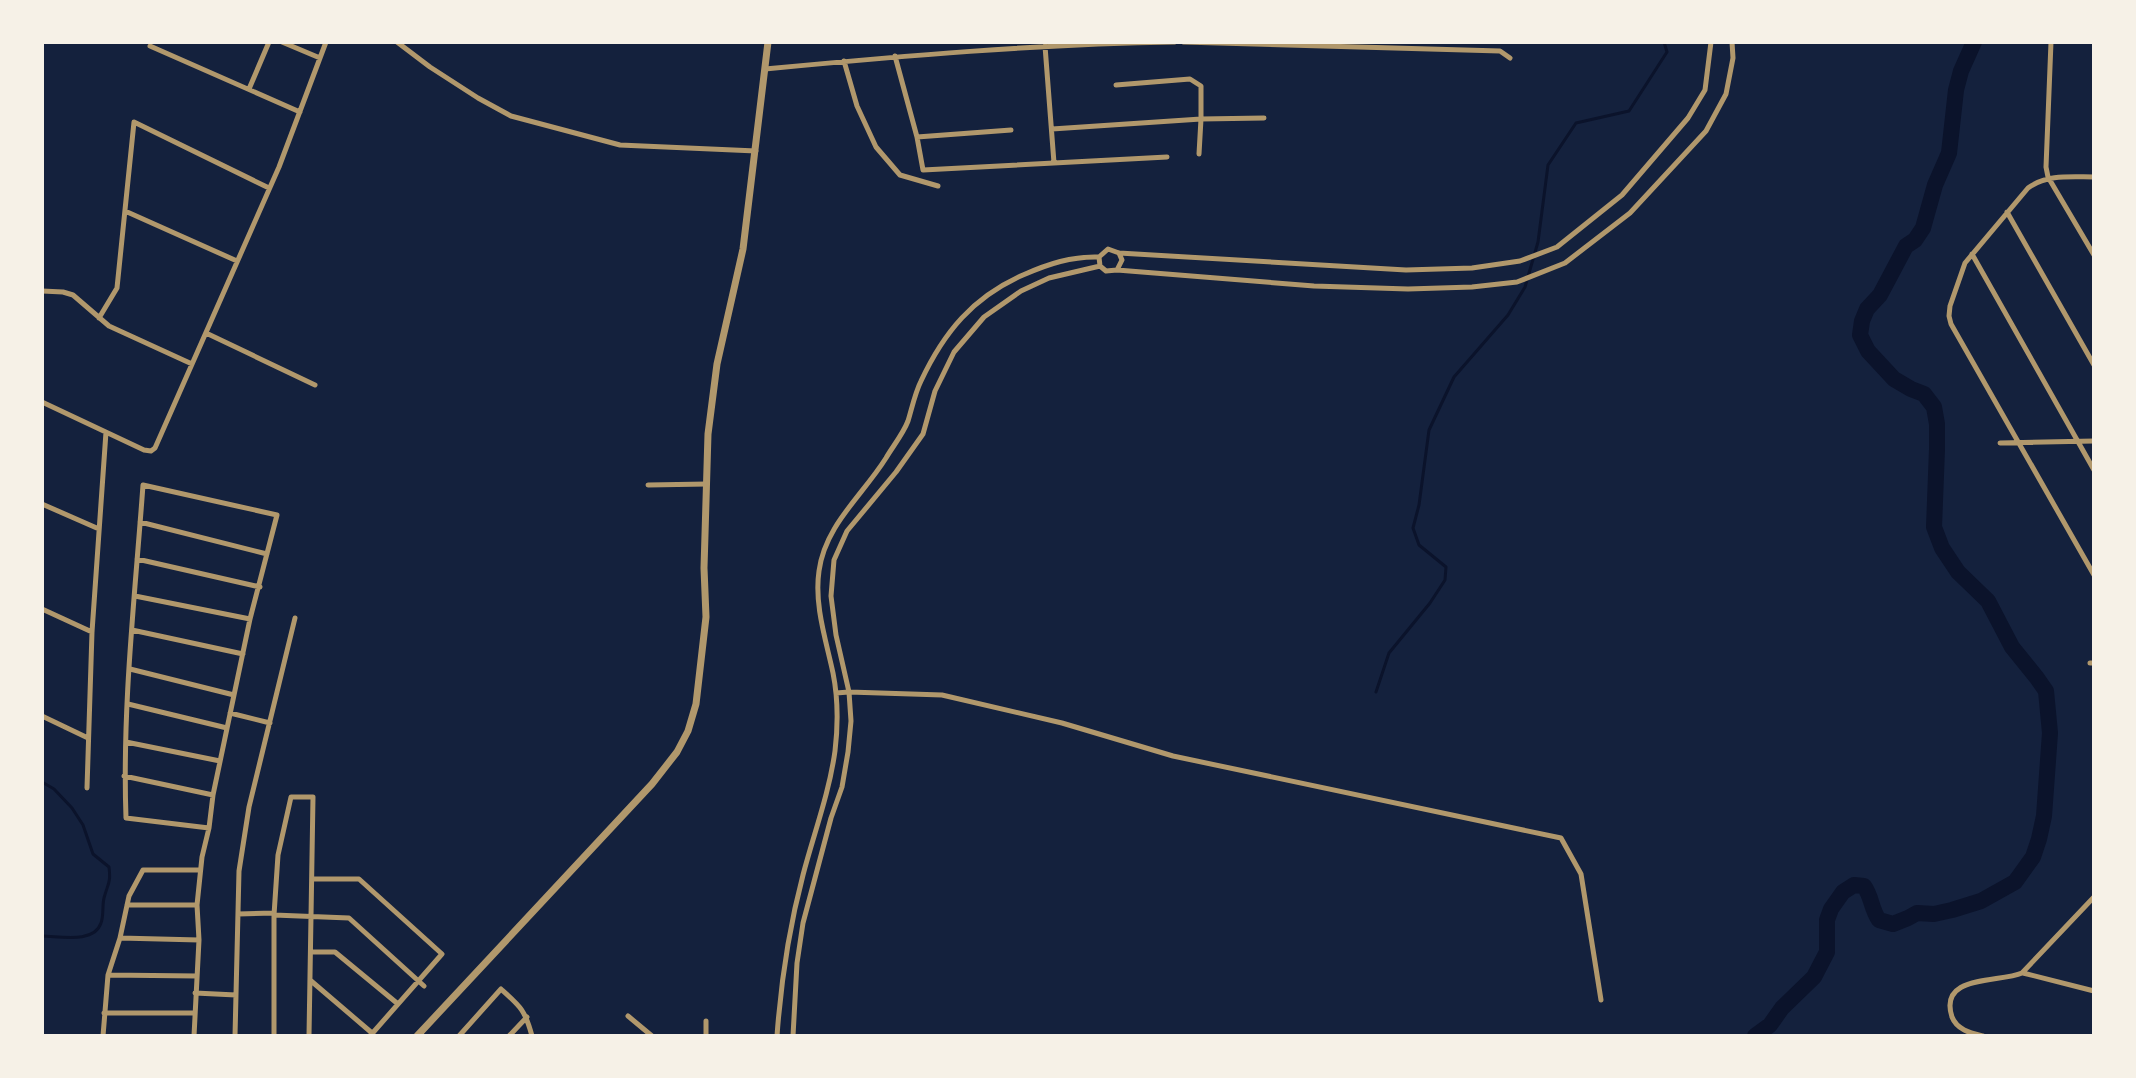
<svg xmlns="http://www.w3.org/2000/svg" width="2136" height="1078" viewBox="0 0 2136 1078" font-family="'DejaVu Sans',sans-serif">
	<style>
		.lines { fill: none; stroke-linecap: round; stroke-linejoin: round }
		.stream { stroke: #0b132b; stroke-width: 3 }
		.river { stroke: #0b132b; stroke-width: 16 }
		.minor { stroke: #b1986c; stroke-width: 5 }
		.tertiary { stroke: #b1986c; stroke-width: 7 }
	</style>
	<rect width="100%" height="100%" fill="#14213d"/>
	<g class="lines">
		<!-- stream -->
		<path class="stream" d="M1376,692L1389,653L1430,603L1445,580L1446,567L1419,545L1413,528L1419,505L1429,430L1454,377L1508,315L1525,287L1538,242L1548,165L1576,123L1629,111L1667,52L1664,42
			M42,782L54,789L72,808L83,825L93,854L109,867C111,883 108,883 104,898C102,906 104,915 101,923C94,944 59,936 42,936"/>
		<!-- river -->
		<path class="river" d="M1755,1036L1770,1025L1782,1008L1814,977L1827,952V920L1831,909L1843,892L1854,885L1864,886C1872,897 1871,909 1879,920L1893,924L1908,918L1917,913L1934,914L1952,910L1981,901L2015,882L2033,857L2039,839L2044,816L2050,733L2046,691L2037,678L2012,647L1988,601L1958,572L1942,548L1934,527L1937,449V424L1934,407L1924,394L1911,389L1894,379L1868,351L1860,335L1862,321L1867,309L1880,295L1906,246L1915,240L1923,228L1935,185L1949,153L1956,90L1961,71L1974,42"/>
		<!-- minor -->
		<path class="minor" d="M282,42L320,58
			M397,42L430,67L478,98L511,116L620,145L756,151
			M1183,42L1500,51L1510,58
			M2051,42L2046,167L2048,177L2094,255
			M150,46L300,112
			M1045,46L1054,163
			M895,56L917,137L923,170L1167,157
			M844,61L857,106L876,147L900,175L938,186
			M765,69C902,56 1038,44 1175,42
			M1116,85L1190,79L1201,86V119L1199,154
			M249,89L269,42
			M1052,129L1201,119L1264,118
			M917,137L1011,130
			M2094,177C2071,177 2047,174 2028,188L1965,263L1950,306L1949,316L1951,324L2094,575
			M125,211L237,261
			M2007,212L2094,365
			M1119,253L1122,260L1117,270L1106,271L1100,266L1099,257L1108,249L1119,253L1406,270L1472,268L1520,261L1557,247L1622,195L1688,118L1705,90L1711,42
			M1972,254L2094,470
			M1117,270L1314,286L1408,289L1472,287L1517,282L1565,263L1630,213L1706,131L1726,94L1733,58L1732,42
			M42,291L63,292L73,295L109,326L192,364
			M99,318L117,288L134,122L269,188
			M206,333L315,385
			M42,402L144,450L151,451L155,448L279,167L326,42
			M2000,443L2094,441
			M648,485L707,484
			M42,504L99,529
			M140,522L267,554
			M137,559L260,587
			M135,596L250,619
			M42,609L92,632
			M132,630L243,654
			M2090,663H2094
			M130,669L234,695
			M836,693L849,692L942,695L1062,723L1173,756L1561,838L1581,874L1601,1000
			M128,704L227,728
			M230,713L270,723
			M42,716L88,738
			M126,742L220,761
			M124,776L213,795
			M87,788L92,632L106,432
			M312,879H359L442,954L370,1036
			M127,905H197
			M238,914L274,913
			M274,915L349,918L424,986
			M120,938L199,940
			M311,952H335L398,1004
			M2023,973L2094,991
			M108,975L197,976
			M310,980L372,1033
			M195,993L236,995
			M104,1013H195
			M628,1016L652,1036
			M103,1036L108,975L120,938L129,896L143,870H200
			M194,1036L199,940L197,905L202,857L209,828L213,795L250,619L277,515L143,485C135,596 122,707 126,818L209,828
			M235,1036L239,871L249,807L295,618
			M274,1036V915L278,855L291,797H313L309,1036
			M459,1036L501,989C521,1007 525,1010 532,1036
			M509,1036L527,1017
			M706,1036V1021
			M777,1036C781,981 789,928 803,875C814,833 829,794 835,751C838,726 838,698 833,673C826,640 814,605 819,571C825,525 863,495 886,458C893,446 903,434 908,421C912,408 915,393 921,381C944,332 973,297 1023,275C1048,264 1072,256 1099,257
			M793,1036L797,963L803,923L831,818L842,787L848,752L851,721L849,692L836,635L831,596L834,560L847,531L896,472L923,434L935,391L954,352L984,317L1021,291L1049,278L1100,266
			M1983,1036C1971,1033 1957,1030 1952,1017C1938,974 1999,983 2022,973L2094,897"/>
		<!-- tertiary -->
		<path class="tertiary" d="M417,1036L652,784L677,752L688,731L696,704L706,617L704,568L708,434L717,364L743,249L768,42"/>
	</g>
	<!-- border -->
	<rect width="2136" height="1078" fill="none" stroke="#f6f1e7" stroke-width="88"/>
</svg>
